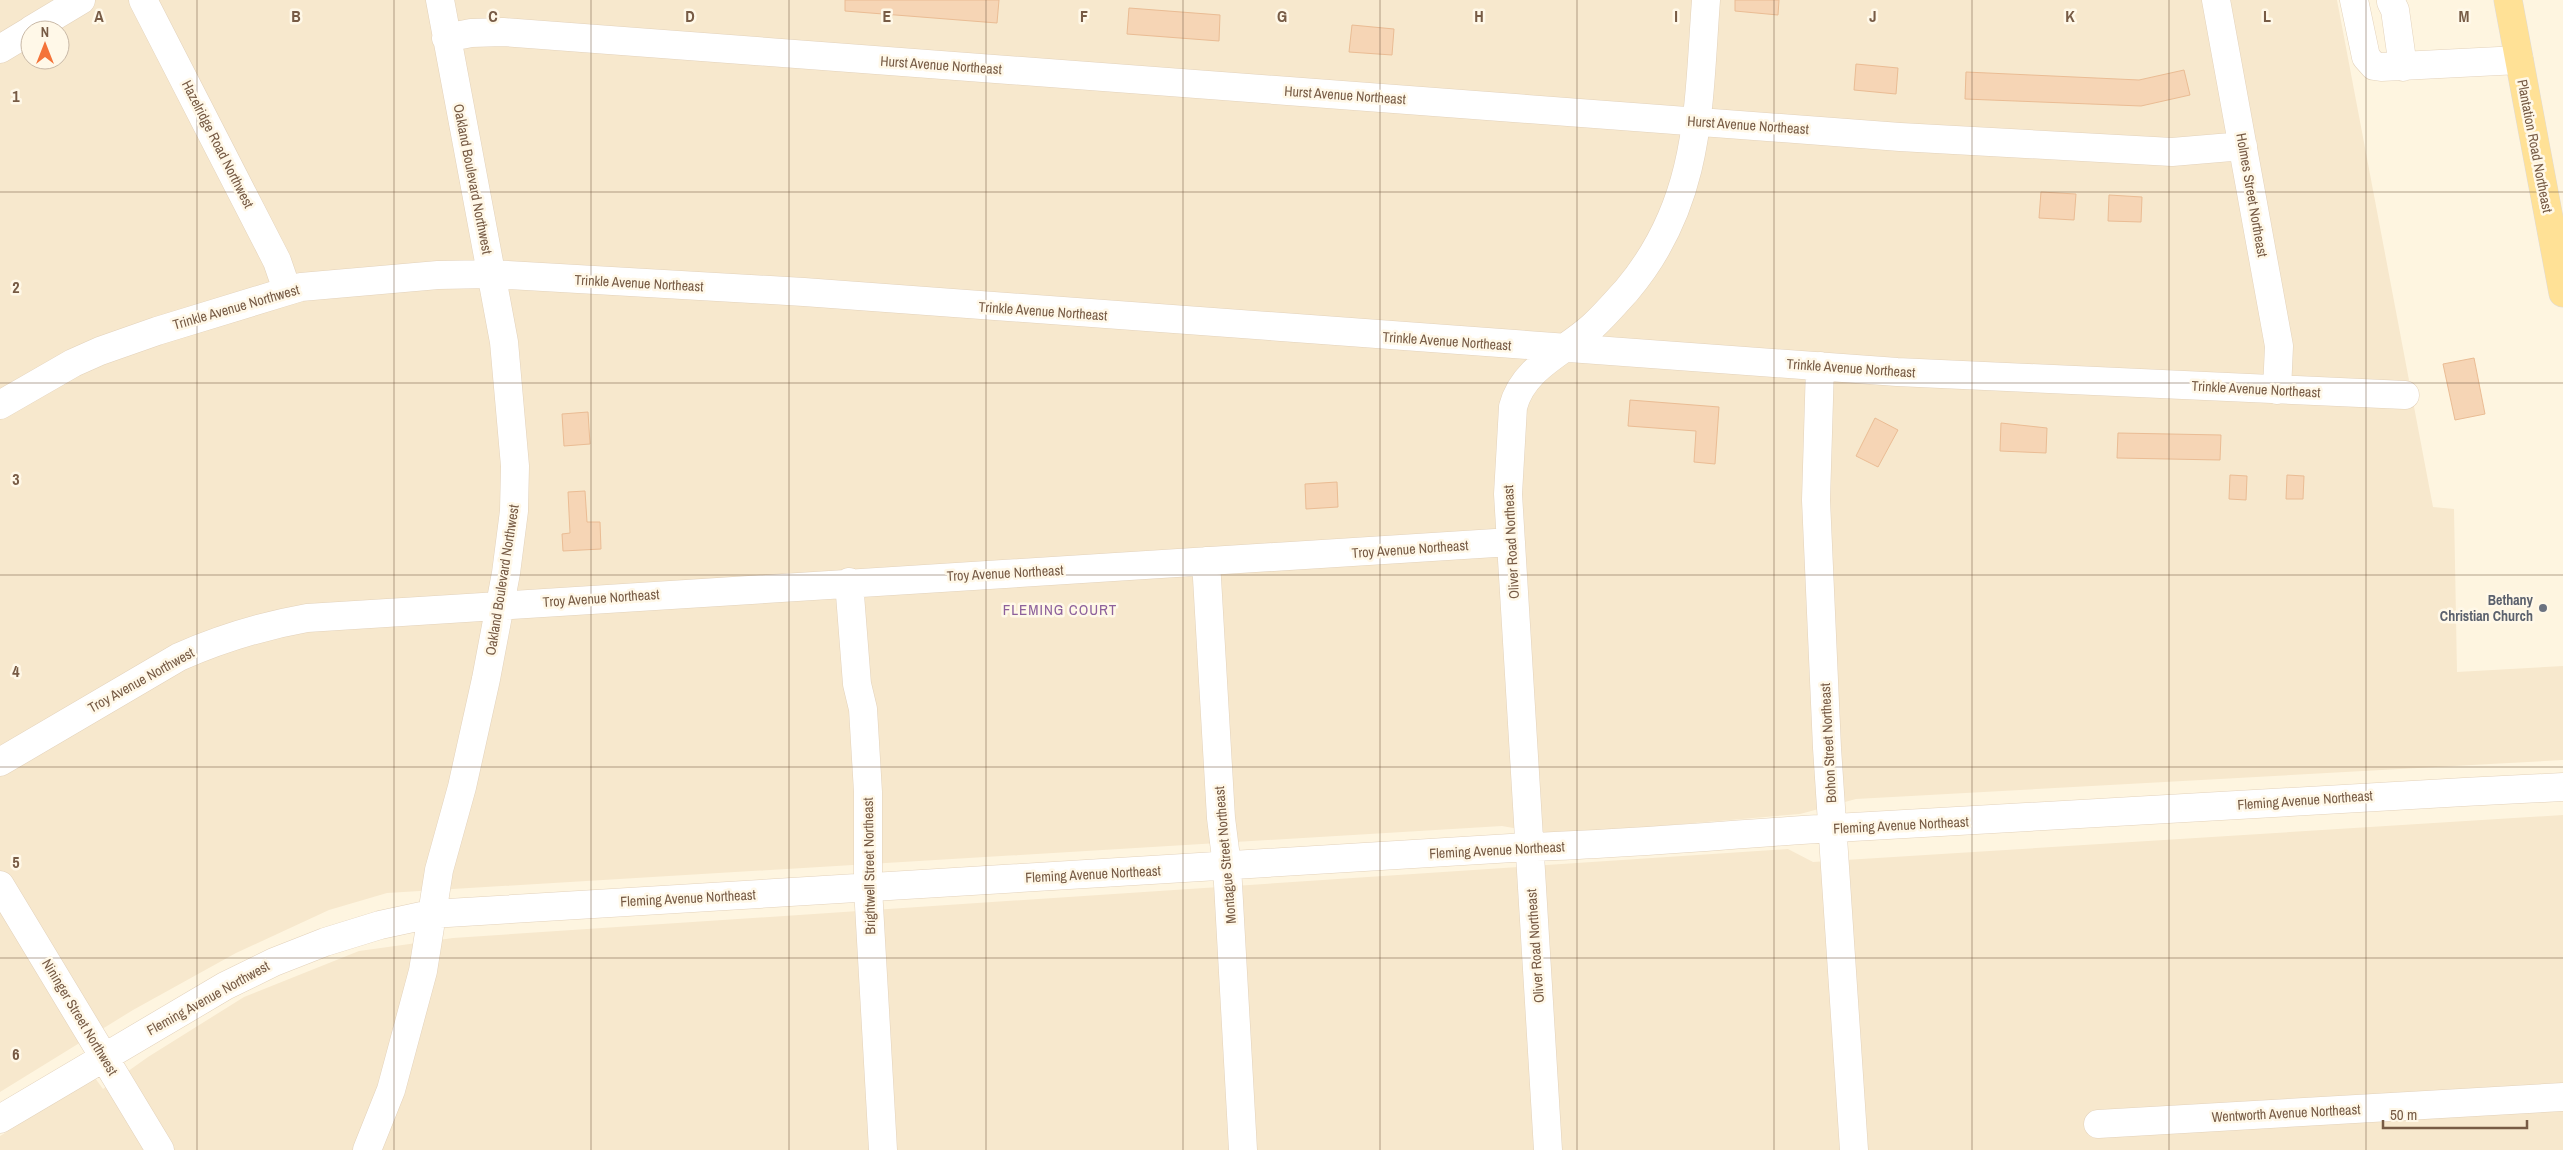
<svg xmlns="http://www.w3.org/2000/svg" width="2563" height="1150" viewBox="0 0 2563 1150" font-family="'Archivo Narrow',sans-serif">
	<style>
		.residential { fill: #f7e8cd; fill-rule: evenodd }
		.building { fill: #f6d5b5; stroke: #eabc94 }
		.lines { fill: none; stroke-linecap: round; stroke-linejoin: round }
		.minor-casing { stroke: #e3d2bb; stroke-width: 29 }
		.major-casing { stroke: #e1dbd6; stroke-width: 29 }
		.minor { stroke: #fff; stroke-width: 28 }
		.major { stroke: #ffe196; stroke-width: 28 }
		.grid { fill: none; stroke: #775b45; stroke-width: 1; stroke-opacity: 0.55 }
		.worship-dot { fill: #6b7280; stroke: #fff8e8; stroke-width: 2 }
		.labels { text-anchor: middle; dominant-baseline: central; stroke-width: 5; stroke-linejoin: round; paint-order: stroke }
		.street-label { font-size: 14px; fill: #775b45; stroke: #fff8e8 }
		.worship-label { font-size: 14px; font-weight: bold; fill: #5b616d; stroke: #fff8e8; text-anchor: end }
		.neighbourhood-label { font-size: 15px; letter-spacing: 1px; fill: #8d609b; stroke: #fff8e8 }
		.grid-label { font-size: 16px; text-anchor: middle; font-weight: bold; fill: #775b45; stroke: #fff8e8; stroke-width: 5; stroke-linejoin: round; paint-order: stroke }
	</style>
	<rect width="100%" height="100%" fill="#fef5e0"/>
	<!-- residential -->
	<path class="residential" d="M0,0H2337L2433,507L2454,509L2457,672L2563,666V760L1856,799L1800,814L1553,835L1502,826L387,893L329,910L236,953L133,1010L0,1092ZM30,30H60V60H30Z
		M2563,815V1150H0V1136L95,1078L103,1089L148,1057L244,997L359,951L453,938L1788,849L1813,862Z"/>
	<!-- building -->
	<path class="building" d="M845,0H999L997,23L845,11Z
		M1735,0H1779L1778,15L1735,11Z
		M1129,8L1220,15L1219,41L1127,34Z
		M1352,25L1394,29L1392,55L1349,52Z
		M1856,64L1898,68L1896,94L1854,90Z
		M2184,70L2190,95L2141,106L1965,99L1966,72L2139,80Z
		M2041,192L2076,194L2074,220L2039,218Z
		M2109,195L2142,197L2141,222L2108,221Z
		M2474,358L2485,414L2455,420L2443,364Z
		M1630,400L1719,407L1715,464L1694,462L1696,431L1628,426Z
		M588,412L590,444L564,446L562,414Z
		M1875,418L1898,430L1878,467L1856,456Z
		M2001,423L2047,428L2046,453L2000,451Z
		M2118,433L2221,435L2220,460L2117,458Z
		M2230,475L2247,476L2246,500L2229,499Z
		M2287,475L2304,476L2303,499H2286Z
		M1337,482L1338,507L1306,509L1305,484Z
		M585,491L587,522H600L601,549L563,551L562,534L570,533L568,492Z"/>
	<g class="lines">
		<defs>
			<path id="minor" d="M143,0L277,261L287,290
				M2216,0L2279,346L2277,390
				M2354,0L2366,57L2374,66L2381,67L2519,60
				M2391,2L2395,10L2403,67
				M31,30L81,0
				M446,38L471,33L503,32L1900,137L2172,152L2243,146
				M0,49L30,31
				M1820,366L1816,500L1827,748L1854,1150
				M0,405L73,363L100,351L157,331L301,287L438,275L490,274L804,292L1897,372L2405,395
				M1206,561L1221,818L1227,866L1243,1150
				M849,582L857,684L863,709L868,792V888L883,1150
				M0,762L179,657C220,639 262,626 307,618L1511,542
				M0,885L160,1150
				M0,1119L225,986L274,962L325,942L380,925L431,914L1528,847C1630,844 1732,834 1835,828C2077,814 2320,799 2563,787
				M2098,1124L2563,1097
				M367,1150L391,1090L423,971L439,870L462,787L486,679L506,573L514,511L515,466L504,342L440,0
				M1548,1150L1508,494L1513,407C1523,367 1565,352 1593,326C1605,315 1616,302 1627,290C1701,202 1698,108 1706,0"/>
			<path id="major" d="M2508,0L2563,293"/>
		</defs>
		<!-- minor casing -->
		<use href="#minor" class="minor-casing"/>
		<!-- major casing -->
		<use href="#major" class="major-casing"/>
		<!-- minor -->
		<use href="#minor" class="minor"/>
		<!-- major -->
		<use href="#major" class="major"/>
	</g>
	<!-- grid -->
	<path class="grid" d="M197,0V1150M394,0V1150M591,0V1150M789,0V1150M986,0V1150M1183,0V1150M1380,0V1150M1577,0V1150M1774,0V1150M1972,0V1150M2169,0V1150M2366,0V1150M0,192H2563M0,383H2563M0,575H2563M0,767H2563M0,958H2563"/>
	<!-- markers -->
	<circle class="worship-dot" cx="2543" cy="608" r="5"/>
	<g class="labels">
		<!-- street labels -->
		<g class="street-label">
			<text transform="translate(941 65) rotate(4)">Hurst Avenue Northeast</text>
			<text transform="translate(1345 95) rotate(4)">Hurst Avenue Northeast</text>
			<text transform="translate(1748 125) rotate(4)">Hurst Avenue Northeast</text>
			<text transform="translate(218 144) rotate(63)">Hazelridge Road Northwest</text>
			<text transform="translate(2535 146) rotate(79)">Plantation Road Northeast</text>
			<text transform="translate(473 179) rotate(79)">Oakland Boulevard Northwest</text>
			<text transform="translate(2252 195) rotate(80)">Holmes Street Northeast</text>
			<text transform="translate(639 283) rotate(3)">Trinkle Avenue Northeast</text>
			<text transform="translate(236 307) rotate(-16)">Trinkle Avenue Northwest</text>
			<text transform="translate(1043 311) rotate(4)">Trinkle Avenue Northeast</text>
			<text transform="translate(1447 341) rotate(4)">Trinkle Avenue Northeast</text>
			<text transform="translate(1851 368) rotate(4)">Trinkle Avenue Northeast</text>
			<text transform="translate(2256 389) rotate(3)">Trinkle Avenue Northeast</text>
			<text transform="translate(1511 542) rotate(-93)">Oliver Road Northeast</text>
			<text transform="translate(1410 549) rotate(-4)">Troy Avenue Northeast</text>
			<text transform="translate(1005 573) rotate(-3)">Troy Avenue Northeast</text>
			<text transform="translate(502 580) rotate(-81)">Oakland Boulevard Northwest</text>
			<text transform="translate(601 598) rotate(-4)">Troy Avenue Northeast</text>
			<text transform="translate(141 680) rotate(-29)">Troy Avenue Northwest</text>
			<text transform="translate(1828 743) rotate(-93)">Bohon Street Northeast</text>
			<text transform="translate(2305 800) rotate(-4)">Fleming Avenue Northeast</text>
			<text transform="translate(1901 825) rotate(-3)">Fleming Avenue Northeast</text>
			<text transform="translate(1497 850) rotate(-3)">Fleming Avenue Northeast</text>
			<text transform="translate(1225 855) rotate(-95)">Montague Street Northeast</text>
			<text transform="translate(869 866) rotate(-91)">Brightwell Street Northeast</text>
			<text transform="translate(1093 874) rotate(-3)">Fleming Avenue Northeast</text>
			<text transform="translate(688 898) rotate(-3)">Fleming Avenue Northeast</text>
			<text transform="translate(1535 946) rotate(-94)">Oliver Road Northeast</text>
			<text transform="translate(208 998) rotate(-29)">Fleming Avenue Northwest</text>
			<text transform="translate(80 1017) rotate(59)">Nininger Street Northwest</text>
			<text transform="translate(2286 1113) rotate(-3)">Wentworth Avenue Northeast</text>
		</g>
		<!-- worship labels -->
		<g class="worship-label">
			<text x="2533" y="600">Bethany<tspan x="2533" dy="16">Christian Church</tspan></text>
		</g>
		<!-- neighbourhood labels -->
		<g class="neighbourhood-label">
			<text x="1060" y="609">FLEMING COURT</text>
		</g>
	</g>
	<g class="grid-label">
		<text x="99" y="22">A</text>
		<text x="296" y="22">B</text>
		<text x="493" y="22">C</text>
		<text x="690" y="22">D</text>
		<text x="887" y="22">E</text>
		<text x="1084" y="22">F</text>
		<text x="1282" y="22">G</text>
		<text x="1479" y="22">H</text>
		<text x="1676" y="22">I</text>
		<text x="1873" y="22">J</text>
		<text x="2070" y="22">K</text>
		<text x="2267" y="22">L</text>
		<text x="2464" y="22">M</text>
		<text x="16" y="102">1</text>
		<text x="16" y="293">2</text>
		<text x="16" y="485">3</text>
		<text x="16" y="677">4</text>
		<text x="16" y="868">5</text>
		<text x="16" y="1060">6</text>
	</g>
	<!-- north arrow -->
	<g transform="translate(45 45)"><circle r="24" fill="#fff8e8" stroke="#c9b9a7"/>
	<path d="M0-4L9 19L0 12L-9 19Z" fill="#f47339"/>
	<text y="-8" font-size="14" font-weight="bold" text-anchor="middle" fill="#775b45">N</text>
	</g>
	<!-- scale -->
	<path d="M2383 1120v8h144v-8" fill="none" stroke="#775b45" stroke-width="2.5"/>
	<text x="2390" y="1120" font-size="15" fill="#775b45" stroke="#fff8e8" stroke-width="4" paint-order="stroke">50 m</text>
</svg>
